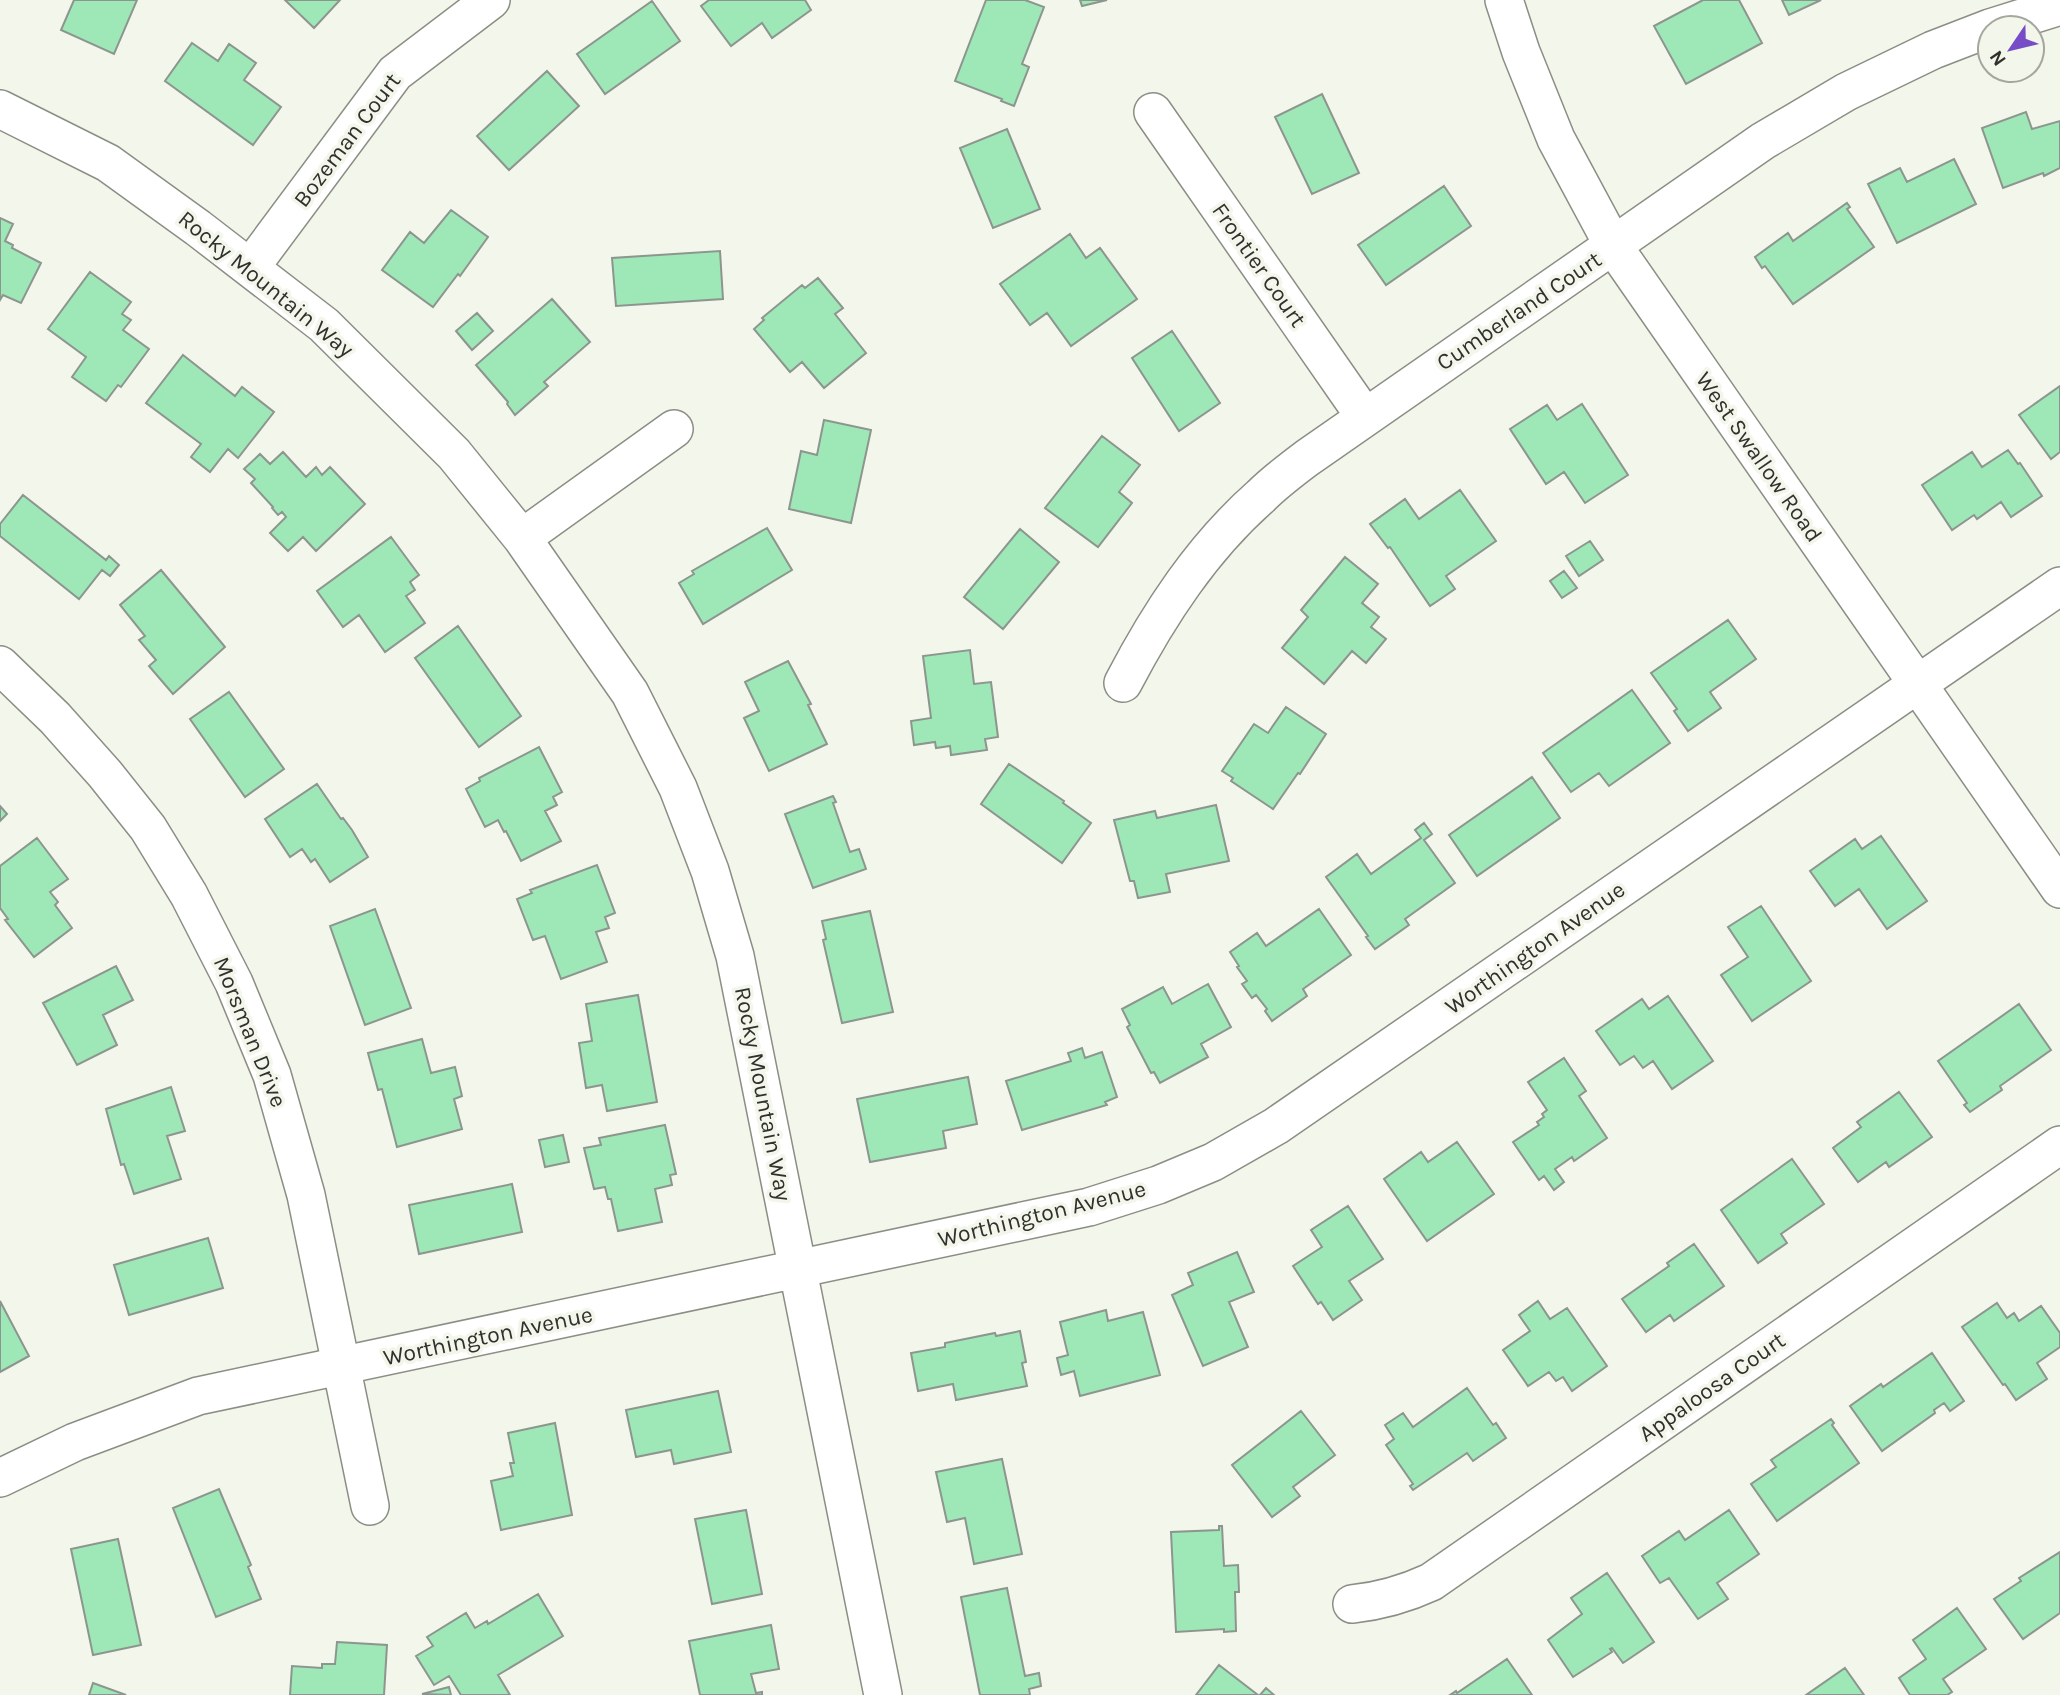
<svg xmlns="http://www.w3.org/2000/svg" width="2060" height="1695" viewBox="0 0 2060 1695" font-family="Karla,sans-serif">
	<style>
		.building { fill: #9ee8b7; stroke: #8c968f; stroke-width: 2 }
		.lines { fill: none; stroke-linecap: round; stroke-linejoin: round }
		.street-casing { stroke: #8b8e84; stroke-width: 40 }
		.street { stroke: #fff; stroke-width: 37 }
		.labels { text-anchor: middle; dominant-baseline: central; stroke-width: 7; stroke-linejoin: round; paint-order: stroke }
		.street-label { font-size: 23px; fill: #30312d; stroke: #f3f6eb }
	</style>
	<rect width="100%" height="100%" fill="#f3f6eb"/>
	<!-- building -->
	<path class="building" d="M74,0H137L114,54L61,30Z
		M285,0H340L314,28Z
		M709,0H805L811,10L772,38L762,23L731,46L701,6Z
		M986,0H1025L1044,7L1022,64L1029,67L1014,106L1001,101L1002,99L955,81Z
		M1080,0H1107L1082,6Z
		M1703,0H1739L1762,43L1686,84L1654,26Z
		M1782,0H1821L1789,15Z
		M652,1L680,41L605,94L577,54Z
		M192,43L218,61L229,44L256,63L244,80L281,107L253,145L165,81Z
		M547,71L579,106L509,170L477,136Z
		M1322,94L1359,173L1312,194L1275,117Z
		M2026,112L2032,129L2060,121V168L2044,176L2043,173L2003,188L1982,128Z
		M1007,129L1040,209L993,228L960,148Z
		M1954,159L1976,204L1897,243L1868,184L1900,168L1907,182Z
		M1444,186L1471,226L1386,285L1358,245Z
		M1847,203L1850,207L1847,209L1874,247L1793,304L1765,266L1762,268L1755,257L1788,233L1793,241Z
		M451,210L488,237L460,276L458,274L433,307L382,270L410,232L424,243Z
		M0,218L13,224L5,241L13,245L12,248L41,263L21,303L3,295L0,300Z
		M1070,234L1086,258L1100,248L1137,299L1071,346L1047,313L1030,325L1000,284Z
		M720,251L723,299L616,306L612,258Z
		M90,272L131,302L122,314L131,320L123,330L149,349L121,387L118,385L106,401L72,377L86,357L48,329Z
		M818,278L843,308L835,314L866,353L824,388L802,362L790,372L754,329L764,320L762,318L802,285L805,288Z
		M552,299L590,342L544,382L548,386L515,415L507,404L508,402L476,365Z
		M477,313L493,331L472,350L456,331Z
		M1172,331L1220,403L1179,431L1132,358Z
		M183,355L235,396L242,387L274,412L238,458L228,449L210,472L191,457L201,444L146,403Z
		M2060,386V452L2051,459L2019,415Z
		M1582,404L1628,475L1585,503L1564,472L1546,484L1510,429L1547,405L1557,420Z
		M824,420L871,430L851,523L789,509L801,451L817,455Z
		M1102,436L1140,465L1119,492L1132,503L1098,547L1045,508Z
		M2008,450L2018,464L2020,463L2042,496L2011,517L2001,502L1977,519L1974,515L1952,530L1922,485L1972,452L1982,467Z
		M283,452L306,477L316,467L322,475L330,467L365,504L316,551L303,537L288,551L270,533L286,517L282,512L278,515L272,508L273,507L251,483L255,479L244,469L260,454L270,464Z
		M1460,490L1496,541L1446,576L1455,589L1430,606L1390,547L1388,548L1370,524L1405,499L1419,519Z
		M23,495L106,560L109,556L119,565L110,576L102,570L79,599L0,536V524Z
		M767,528L792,570L703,624L679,583L694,574L692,571Z
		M1020,529L1059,562L1003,629L964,597Z
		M391,537L419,575L410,582L415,590L406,596L425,623L385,652L359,615L343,627L317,591Z
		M1590,541L1603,560L1579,576L1566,556Z
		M1345,557L1378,584L1362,603L1379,617L1371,627L1386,639L1366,663L1352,651L1324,684L1282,648L1308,617L1301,610Z
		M161,570L225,647L173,694L149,666L156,660L139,640L145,636L120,605Z
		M1564,571L1577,588L1562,598L1550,581Z
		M1728,620L1756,659L1710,692L1721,708L1688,731L1674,711L1677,709L1651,673Z
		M458,626L521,716L479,747L415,658Z
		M970,650L974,684L991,682L998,737L985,739L987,750L951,755L950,746L936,748L935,742L914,745L911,721L931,718L923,656Z
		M788,661L811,704L808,705L827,744L769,771L744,718L759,711L745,682Z
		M1632,690L1670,743L1609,786L1599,773L1571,792L1543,753Z
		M229,692L284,769L245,797L190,719Z
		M1286,707L1326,734L1300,774L1298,773L1273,809L1231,781L1233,778L1222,771L1254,724L1268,733Z
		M539,747L562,792L553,797L557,805L545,811L561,841L521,861L506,831L504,832L498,820L485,827L466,789L480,781L479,778Z
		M1009,764L1064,801L1063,803L1091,823L1062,863L981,804Z
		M1532,777L1560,818L1477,876L1449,835Z
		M317,784L341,819L343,818L352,830L368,857L330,882L315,859L311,862L302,849L290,857L265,819Z
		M833,796L836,802L833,803L850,852L859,849L866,869L813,888L785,814Z
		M1216,805L1229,861L1166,874L1170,892L1138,898L1134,881H1130L1114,820L1155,811L1157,818Z
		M0,806L7,814L0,821Z
		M1424,823L1432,834L1424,840L1455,883L1405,919L1409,925L1375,949L1366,937L1368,936L1326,877L1357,854L1371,874L1421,838L1415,830Z
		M1881,836L1927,901L1887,929L1859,889L1835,906L1810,871L1855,839L1862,849Z
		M37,838L68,879L50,892L58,902L55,905L72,928L34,957L5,920L8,919L0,908V866Z
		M597,865L615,913L605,917L609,928L596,932L607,962L561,979L545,936L533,940L517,899L532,893L530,890Z
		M1761,906L1811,981L1752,1021L1721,975L1748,957L1728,927Z
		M375,909L411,1008L365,1025L330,926Z
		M1319,909L1351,955L1303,989L1307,996L1272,1021L1265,1011L1267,1009L1256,995L1252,998L1242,984L1247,981L1237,967L1239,966L1230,952L1257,933L1266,946Z
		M870,911L893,1012L842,1023L823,940L826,939L822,921Z
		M116,966L133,1000L103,1015L117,1045L77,1065L43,1003Z
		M1208,984L1231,1027L1201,1044L1208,1057L1160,1083L1154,1072L1151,1073L1127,1027L1130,1025L1122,1009L1163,987L1172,1004Z
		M638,995L657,1102L607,1111L602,1085L586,1088L579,1043L592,1041L586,1004Z
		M1668,996L1713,1061L1672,1089L1653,1061L1643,1068L1634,1056L1620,1065L1596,1031L1642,999L1649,1009Z
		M2019,1004L2051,1050L2000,1086L2002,1090L1970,1112L1964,1105L1967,1103L1938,1061Z
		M422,1039L431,1073L455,1067L462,1096L454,1099L462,1129L397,1147L382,1089L378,1090L368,1053Z
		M1082,1048L1085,1058L1102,1052L1117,1097L1105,1102L1107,1105L1022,1130L1006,1081L1071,1061L1068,1053Z
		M1564,1058L1586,1091L1579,1096L1607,1138L1574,1161L1572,1157L1555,1169L1564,1182L1554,1190L1544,1176L1539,1180L1513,1142L1539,1125L1537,1122L1544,1117L1542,1114L1547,1110L1528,1082Z
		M968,1077L977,1124L943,1131L946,1148L870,1162L857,1099Z
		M171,1087L185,1131L167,1136L181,1179L134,1194L124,1164L121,1165L106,1109Z
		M1899,1092L1932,1137L1889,1167L1886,1162L1858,1182L1833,1148L1861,1127L1857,1122Z
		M665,1125L676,1174L670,1175L672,1185L655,1189L662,1222L618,1231L611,1199H608L605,1187L594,1189L584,1148L601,1145L599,1138Z
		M563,1135L569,1162L545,1167L539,1140Z
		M1457,1142L1494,1194L1427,1241L1384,1179L1421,1152L1428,1162Z
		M1792,1159L1824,1204L1781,1234L1787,1243L1758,1263L1721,1210Z
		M512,1184L522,1232L419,1254L409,1205Z
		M1348,1206L1383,1259L1349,1281L1362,1300L1333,1320L1321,1302L1318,1304L1293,1266L1322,1247L1311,1230Z
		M208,1238L223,1288L129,1315L114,1265Z
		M1694,1244L1724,1286L1674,1321L1670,1315L1646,1332L1622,1299L1669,1266L1667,1263Z
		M1237,1252L1254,1292L1229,1302L1248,1347L1203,1366L1172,1295L1193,1285L1188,1273Z
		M0,1301L29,1356L0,1372Z
		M1538,1301L1550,1319L1567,1308L1607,1366L1572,1391L1563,1377L1556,1381L1549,1372L1528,1386L1503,1350L1530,1331L1519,1315Z
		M1997,1303L2007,1318L2014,1313L2019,1321L2041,1306L2060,1333V1347L2037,1363L2047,1379L2016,1400L2005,1384L2003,1385L1962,1327Z
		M1106,1310L1108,1321L1143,1312L1160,1375L1080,1396L1074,1371L1061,1375L1057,1358L1068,1355L1060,1322Z
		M1020,1331L1026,1362L1022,1363L1027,1386L956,1400L953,1384L918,1391L911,1353L945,1347V1343L995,1333L996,1336Z
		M1932,1353L1964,1401L1950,1411L1944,1403L1934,1410L1935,1413L1882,1451L1850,1406L1881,1384L1883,1387Z
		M1467,1388L1493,1425L1496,1423L1506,1438L1473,1461L1467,1453L1413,1490L1410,1486L1413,1484L1386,1445L1394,1439L1385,1425L1403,1413L1413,1427Z
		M718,1391L731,1452L674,1464L671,1450L636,1457L626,1410Z
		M1301,1411L1335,1455L1293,1487L1300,1496L1272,1517L1232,1465Z
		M1831,1419L1834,1423L1832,1425L1859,1463L1777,1521L1751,1484L1776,1467L1771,1460Z
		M555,1423L572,1515L501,1530L491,1481L513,1476L510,1463H514L508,1433Z
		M1002,1459L1022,1554L974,1564L965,1518L947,1522L936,1472Z
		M219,1489L251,1565L248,1567L261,1599L216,1617L173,1508Z
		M746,1510L762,1594L712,1604L695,1519Z
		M1729,1510L1759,1554L1717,1583L1728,1599L1698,1619L1669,1578L1660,1583L1642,1556L1679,1531L1685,1540Z
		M1219,1526H1222L1224,1566L1238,1565L1239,1592H1235L1236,1631L1224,1632V1629L1176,1632L1171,1532L1219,1530Z
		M118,1539L141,1645L93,1655L71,1549Z
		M2060,1552V1613L2023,1639L1994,1599L2021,1581L2019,1578Z
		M1607,1573L1654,1642L1623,1663L1612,1648L1610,1649L1612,1652L1573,1677L1548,1640L1582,1614L1571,1598Z
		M1007,1588L1025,1676L1039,1673L1041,1686L1029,1689L1030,1695H980L961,1597Z
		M538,1594L563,1636L498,1675L510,1695H461L449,1676L434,1685L416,1656L433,1646L427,1637L466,1613L475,1628L487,1621L488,1624Z
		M1957,1608L1986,1649L1943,1679L1952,1692L1947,1695H1910L1899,1678L1926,1659L1913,1640Z
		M771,1625L779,1669L751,1674L756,1693L762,1692V1695H700L689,1641Z
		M337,1642L387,1645L384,1695H290L292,1666L322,1668V1664H335Z
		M1507,1659L1532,1695H1450L1456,1691L1457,1693Z
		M1219,1665L1258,1695H1196Z
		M1845,1668L1864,1695H1806Z
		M93,1683L126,1695H89Z
		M449,1687L451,1695L422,1694Z
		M1266,1688L1274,1695H1260Z"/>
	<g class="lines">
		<defs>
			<path id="street" d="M1504,0L1521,52L1556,139L1614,247L2060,889
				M1990,28L2060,6
				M0,109L108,163L198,228L324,325L454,454L522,538L630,693L678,788L710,871L735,956L883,1695
				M1153,112L1365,417
				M250,268L395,73L491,0
				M522,538L674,429
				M0,665L55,718L105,774L148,828L189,895L234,983L272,1075L306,1195L370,1506
				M1123,683C1159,614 1202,548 1261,496C1275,482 1291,470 1307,458L1763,141L1846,92L1933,50L1990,28
				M0,1478L75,1442L198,1396L1089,1207L1158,1185L1213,1162L1276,1126L2060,586
				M1352,1604C1381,1601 1405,1594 1431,1582L2060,1145"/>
		</defs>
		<!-- street casing -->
		<use href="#street" class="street-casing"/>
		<!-- street -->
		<use href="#street" class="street"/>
	</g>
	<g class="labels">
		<!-- street labels -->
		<g class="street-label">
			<text transform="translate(347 140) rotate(-53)">Bozeman Court</text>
			<text transform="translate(1259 265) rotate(55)">Frontier Court</text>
			<text transform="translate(266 284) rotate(39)">Rocky Mountain Way</text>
			<text transform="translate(1519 311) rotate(-34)">Cumberland Court</text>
			<text transform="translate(1759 457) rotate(55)">West Swallow Road</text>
			<text transform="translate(1535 948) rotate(-35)">Worthington Avenue</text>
			<text transform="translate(250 1032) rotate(68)">Morsman Drive</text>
			<text transform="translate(763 1094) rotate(79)">Rocky Mountain Way</text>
			<text transform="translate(1042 1214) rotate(-14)">Worthington Avenue</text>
			<text transform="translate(488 1336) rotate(-12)">Worthington Avenue</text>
			<text transform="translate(1712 1387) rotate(-35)">Appaloosa Court</text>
		</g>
	</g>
	<!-- north arrow -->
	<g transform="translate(2011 49) rotate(235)"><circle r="33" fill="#f3f6eb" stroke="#a5a79f" stroke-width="2"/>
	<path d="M0-5L12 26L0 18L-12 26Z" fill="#764dc6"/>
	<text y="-10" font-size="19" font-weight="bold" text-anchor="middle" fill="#30312d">N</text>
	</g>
</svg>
